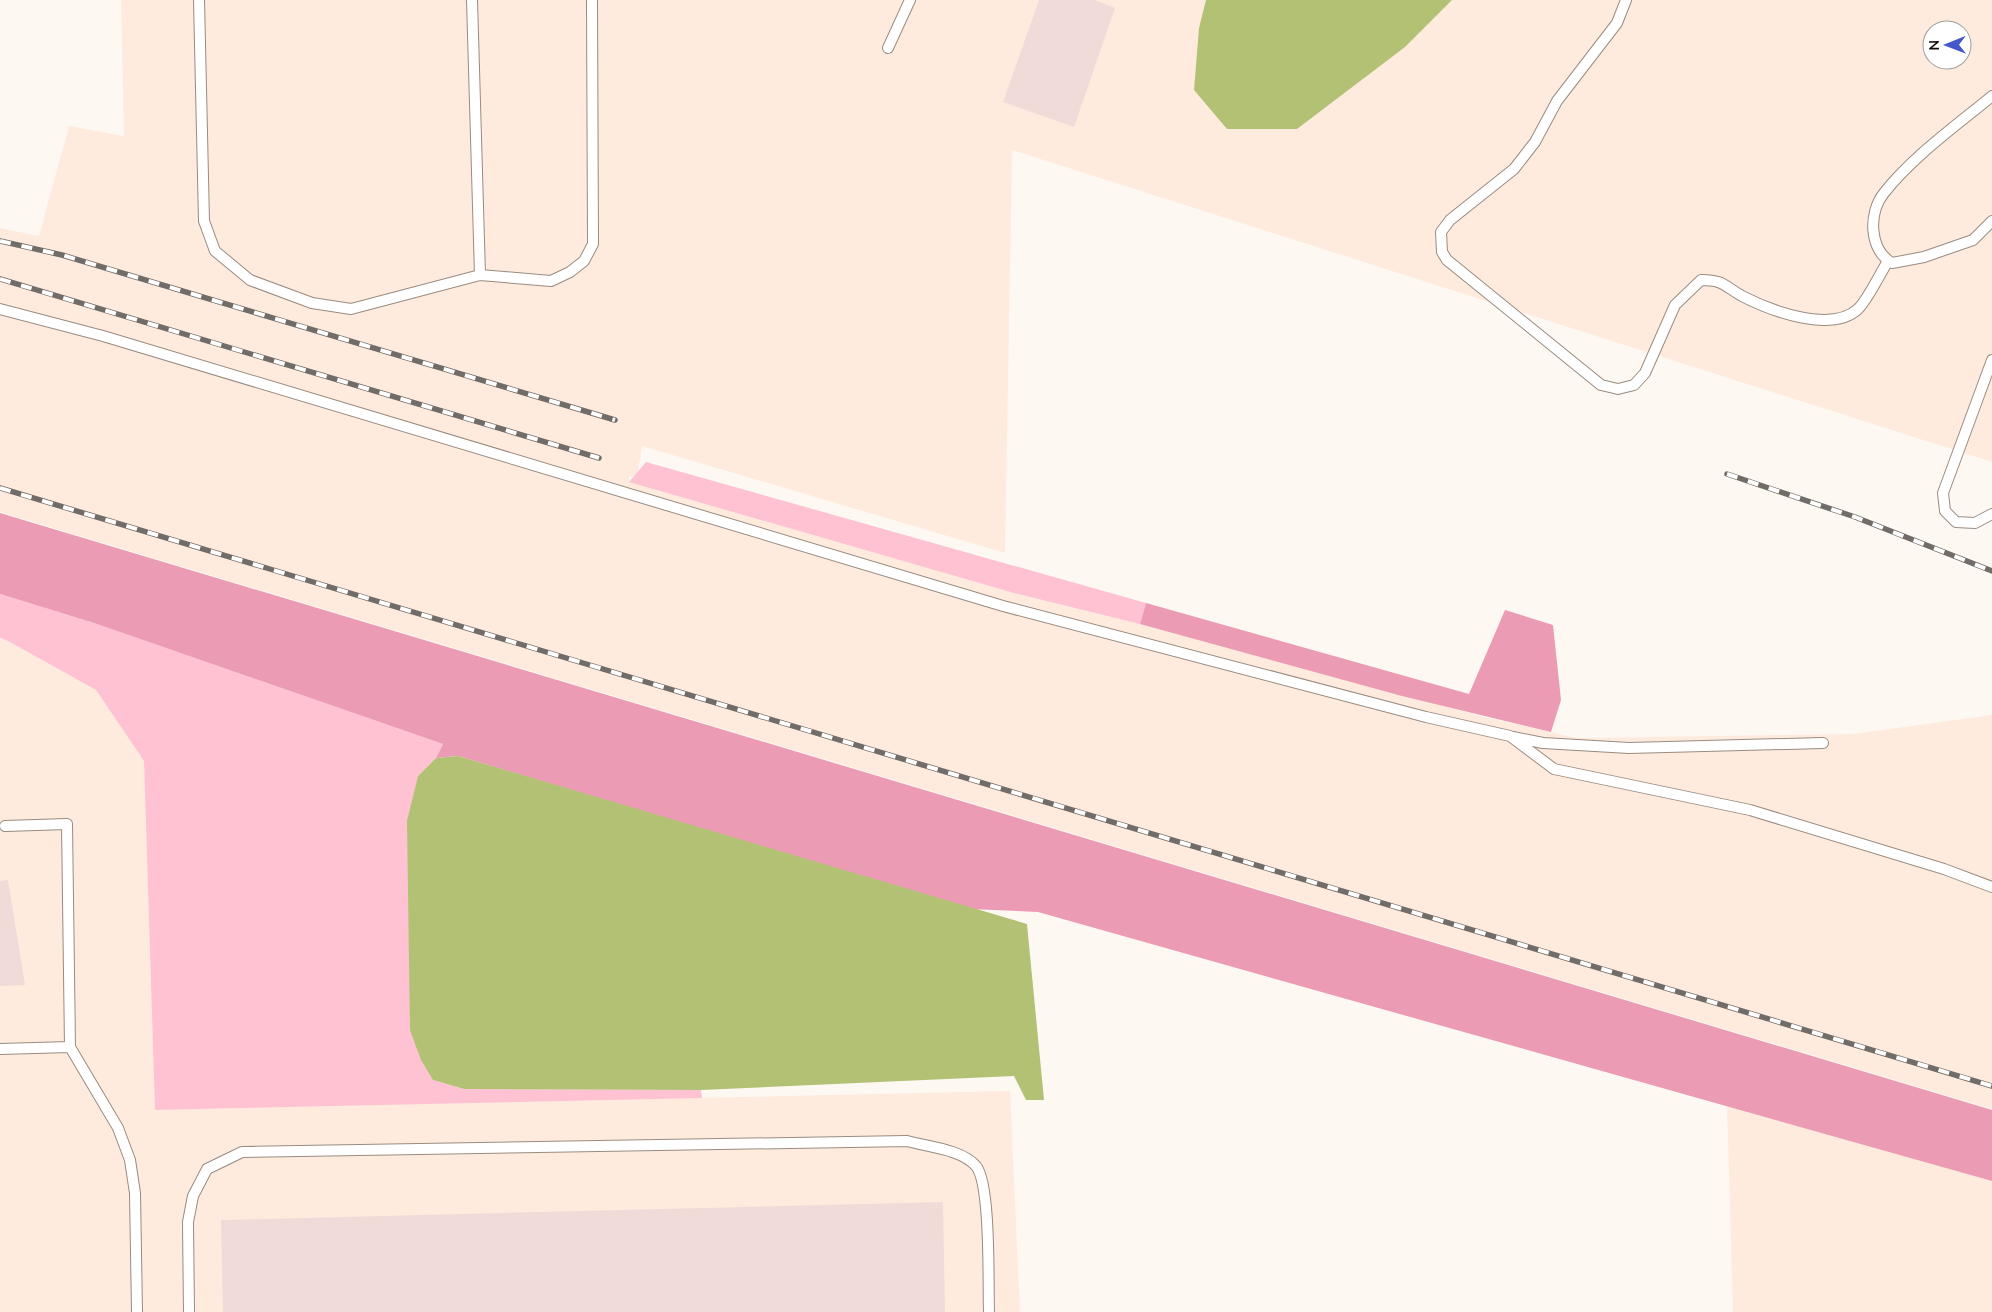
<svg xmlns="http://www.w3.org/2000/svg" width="1992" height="1312" viewBox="0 0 1992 1312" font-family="Mulish,sans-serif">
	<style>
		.built { fill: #feebde; fill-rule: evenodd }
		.green { fill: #fec2d3 }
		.forest { fill: #eb9bb4 }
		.water { fill: #b3c175 }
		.building { fill: #f0dbd8 }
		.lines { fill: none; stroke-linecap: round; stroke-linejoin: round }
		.lane-casing { stroke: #9a8b80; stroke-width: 12 }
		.lane { stroke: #fff; stroke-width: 10 }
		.rail-casing { stroke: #726c68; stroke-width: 5.5 }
		.rail { stroke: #fff; stroke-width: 4; stroke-dasharray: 11; stroke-linecap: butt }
	</style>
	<rect width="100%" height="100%" fill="#fef8f3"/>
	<!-- built -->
	<path class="built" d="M121,0H1992V462L1012,150L1005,553L642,446L637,478L629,476L630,482L1014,593L1178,633L1484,717L1577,738L1853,734L1992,715V1109L0,512V228L39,236L69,126L124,136ZM1932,30H1962V60H1932Z
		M0,639L8,641L96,690L144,761L155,1110L1010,1091L1020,1312H0Z
		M1727,1105L1992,1181V1312H1733Z"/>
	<!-- green -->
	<path class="green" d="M646,462L1146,603L1140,624L1014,593L629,482Z
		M0,594L94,623L443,744L436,758L418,776L433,1080L464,1089L701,1090L702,1098L155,1110L144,761L96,690L8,641L0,638Z"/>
	<!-- forest -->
	<path class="forest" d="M0,513L1992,1110V1181L1038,912L970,909L458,756L436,758L443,744L94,623L0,594Z
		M1146,603L1469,694L1505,610L1553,625L1561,700L1551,732L1402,696L1140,624Z"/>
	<!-- water -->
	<path class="water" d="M1206,0H1452L1405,47L1297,129H1227L1194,90L1199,28Z
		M458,756L1027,924L1044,1100H1026L1014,1076L701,1090L464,1089L433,1080L421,1060L410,1030L407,821L418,776L436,758Z"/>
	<!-- building -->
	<path class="building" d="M1039,0H1094L1115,8L1074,127L1003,102Z
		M8,880L25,985L0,986V881Z
		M943,1202L945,1312H223L221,1220Z"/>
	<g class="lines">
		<defs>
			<path id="lane" d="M199,0L204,221L215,251L250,280L312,303L351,309L480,275
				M472,0L480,275L551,281L570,272L584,261L593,244L592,0
				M1626,0L1617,23L1557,101L1535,142L1514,169L1450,220L1441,232L1442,252L1447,260L1601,385L1618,389L1634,385L1645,373L1675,305L1701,280C1724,280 1724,286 1742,296C1769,310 1831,334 1858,309C1867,301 1881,272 1888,261
				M888,48L910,0
				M1992,96C1957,125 1912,157 1884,193C1868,213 1869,250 1892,263L1924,257L1973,240L1992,221
				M0,309L103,336L1003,606L1426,717L1510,736L1554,769L1750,810L1944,869L1992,887
				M1992,360L1943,493L1945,511L1956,522L1975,523L1992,514
				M1513,737L1543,743L1629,748L1823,743
				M5,826L67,824L70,1047L118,1128L130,1160L135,1193L137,1312
				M0,1049L70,1047
				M189,1312L188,1222L193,1196L207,1169L242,1152L907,1141C928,1147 961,1149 976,1166C991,1184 988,1285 989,1312"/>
		</defs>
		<!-- lane casing -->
		<use href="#lane" class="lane-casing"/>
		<!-- lane -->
		<use href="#lane" class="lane"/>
		<defs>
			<path id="rail" d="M0,241L62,255L615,420
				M0,279L599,458
				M1727,474L1855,517L1992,571
				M0,488L1992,1086"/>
		</defs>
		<!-- rail casing -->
		<use href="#rail" class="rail-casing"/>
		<!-- rail -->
		<use href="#rail" class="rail"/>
	</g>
	<!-- north arrow -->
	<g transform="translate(1947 45) rotate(269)"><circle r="24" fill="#ffffff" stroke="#a09e9d"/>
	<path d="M0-4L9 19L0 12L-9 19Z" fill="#4457cb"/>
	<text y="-8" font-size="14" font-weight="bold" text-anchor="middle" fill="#120d09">N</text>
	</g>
</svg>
